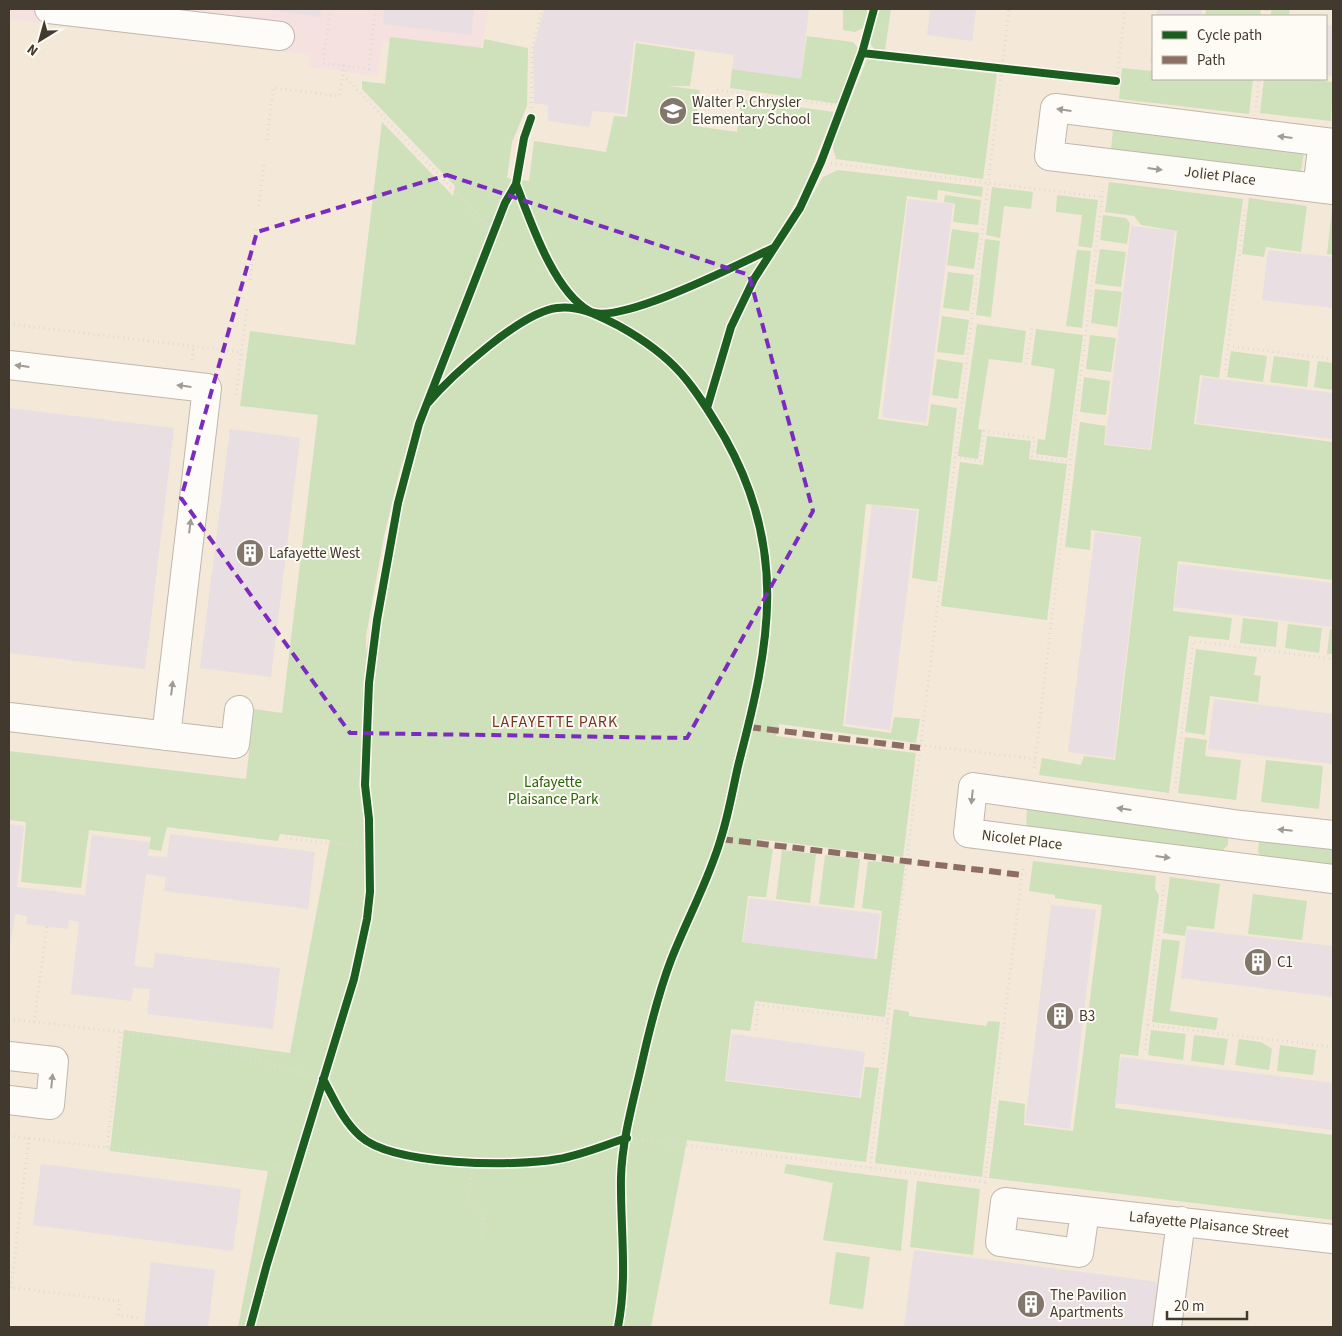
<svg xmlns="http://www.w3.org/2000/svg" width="1342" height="1336" viewBox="0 0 1342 1336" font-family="'Source Sans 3',sans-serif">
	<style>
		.commercial { fill: #f4e1e0 }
		.green { fill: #cfe1bb; fill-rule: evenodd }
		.building { fill: #e9dee1 }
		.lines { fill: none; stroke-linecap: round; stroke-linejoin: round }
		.minor-casing { stroke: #c0b7ab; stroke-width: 30 }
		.path { stroke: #e0dbd6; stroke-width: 3; stroke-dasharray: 1 4; stroke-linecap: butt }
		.minor { stroke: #fdfcf9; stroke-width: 28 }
		.quiet { stroke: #8d6e63; stroke-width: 6; stroke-dasharray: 12 6; stroke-linecap: butt }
		.cycleway-casing { stroke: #fefaf4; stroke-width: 11 }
		.cycleway { stroke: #1b5e20; stroke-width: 8 }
		.oneway { fill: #a09b94 }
		.marked { fill: none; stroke: #7b2cbf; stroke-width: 4; stroke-dasharray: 10 6; stroke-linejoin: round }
		.labels { text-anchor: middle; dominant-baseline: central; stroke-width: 4; stroke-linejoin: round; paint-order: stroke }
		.poi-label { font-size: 15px; fill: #433a2f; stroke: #fefaf4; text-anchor: start }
		.street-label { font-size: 15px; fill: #433a2f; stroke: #fefaf4 }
		.park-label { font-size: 15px; fill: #266508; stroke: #fefaf4 }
		.neighbourhood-label { font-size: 16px; letter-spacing: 1px; fill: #783423; stroke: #fefaf4 }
	</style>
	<rect width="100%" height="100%" fill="#f4e8d8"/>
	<!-- commercial -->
	<path class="commercial" d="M9,9H489L480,53L383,41L378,76L309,67L310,55L9,19Z"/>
	<!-- green -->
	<path class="green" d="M843,9H868L863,28L855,32L843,30Z
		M880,9H891L885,50L874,49L870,43Z
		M1206,9H1261L1260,16H1205Z
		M1271,9H1290L1289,16H1271Z
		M807,36L853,42L858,48L839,104L730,88L732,69L801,78Z
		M390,37L483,48L484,39L528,48L527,106L512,142L507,178L529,181L534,141L606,152L614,116L627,117L636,43L695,52L690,86H667L700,90L695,126L737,132L741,99L834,112L805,184L785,222L796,223L823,177L838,170L983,187L982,197L938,190L937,200L907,196L878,419L928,426L931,404L957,408L937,582L912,578L919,509L866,504L843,726L891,733L894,717L920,719L916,743L779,724L776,736L916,753L903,857L758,839L756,846L773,849L766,897L748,896L742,942L877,959L882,911L862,908L868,861L905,864L885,1017L755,1001L750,1031L731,1029L725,1081L861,1098L865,1067L879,1068L866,1162L687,1140L651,1327H238L268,1171L110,1151L124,1030L290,1053L330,840L280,834L278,841L167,827L161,851L149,849L151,837L89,830L81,888L21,882L26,822L9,820V751L246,779L254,709L282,713L318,415L240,406L250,331L355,345L382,122L453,196L455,186L362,89V81L385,84ZM404,453L366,653V636L384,536Z
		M867,59L997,74L983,179L836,159L833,148L834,142Z
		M1153,66V79H1253L1249,114L1119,99L1122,68L1151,71Z
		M1264,79H1307L1333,82L1331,121L1260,113Z
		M1113,129L1304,152L1301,172L1111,150Z
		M1109,182L1243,199L1219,378L1200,375L1194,424L1333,442V580L1178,561L1173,611L1232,618L1229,640L1189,636L1169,793L1039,775L1042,758L1081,765L1084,756L1115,760L1141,537L1091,530L1090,550L1065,547L1080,422L1106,426L1104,445L1151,450L1177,231L1141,225L1134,216L1105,212Z
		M992,187L1033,192L1031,209L1004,206L1000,238L986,235Z
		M945,195L981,200L978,225L953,222L955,204L944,202Z
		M1057,195L1098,200L1092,248L1078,246L1082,215L1056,212Z
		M1249,198L1307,206L1301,252L1266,247L1264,257L1242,254Z
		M1332,209H1333V255L1327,254Z
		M1103,215L1126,218L1130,223L1127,244L1100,240Z
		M952,229L979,233L974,269L947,265Z
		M985,239L1000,241L991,317L976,315Z
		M1100,249L1126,252L1121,287L1095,284Z
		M1077,250L1091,251L1082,328L1066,326Z
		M948,272L974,275L969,311L943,308Z
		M1095,289L1122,292L1117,327L1091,323Z
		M942,316L969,320L964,355L937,352Z
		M977,324L1026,331L1022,363L989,359L978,429L982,430L978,459L958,456Z
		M1036,329L1083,335L1067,458L1036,454L1038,439L1045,440L1055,369L1031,365Z
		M1090,335L1116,338L1111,372L1086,369Z
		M1231,351L1267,356L1263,382L1227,377Z
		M1274,356L1310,361L1307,387L1270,382Z
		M937,359L963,363L958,399L932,395Z
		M1318,361L1333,363V390L1314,387Z
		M1084,377L1110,381L1106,415L1080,412Z
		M987,436L1031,441L1029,459L1067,464L1047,620L941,606L960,462L983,465Z
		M1243,618L1278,622L1276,647L1240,643Z
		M1288,624L1322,628L1319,653L1285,648Z
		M1330,629H1333V654H1327Z
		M1196,649L1257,657L1254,675L1261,676L1258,702L1210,696L1205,735L1185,732Z
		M1185,737L1207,740L1205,756L1241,760L1236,800L1178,793Z
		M1266,760L1323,766L1319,809L1261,802Z
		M1030,807L1228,837V845L1221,852L1028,826L1026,823L1027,810Z
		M1259,839L1333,844V866L1262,857L1258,852Z
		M782,850L816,854L810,903L776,899Z
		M825,855L860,859L854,908L819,904Z
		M1033,861L1156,876L1155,889L1159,895L1138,1056L1120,1054L1115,1108L1333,1135V1220L989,1178L999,1100L1025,1104L1024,1125L1073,1131L1102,905L1055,898V895L1029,891Z
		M1170,877L1220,884L1214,929L1187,926L1185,936L1163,933Z
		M1253,894L1307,901L1302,940L1248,934Z
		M1162,939L1180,941L1170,1011L1218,1018L1216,1030L1152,1022Z
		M894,1009L909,1012V1016L986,1026L988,1021L1000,1022L982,1177L875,1163Z
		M1151,1030L1186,1034L1183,1060L1148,1055Z
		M1194,1035L1228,1039L1224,1065L1191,1061Z
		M1239,1039L1261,1042L1272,1049L1269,1070L1235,1065Z
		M1280,1045L1316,1050L1313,1075L1277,1071Z
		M786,1164L908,1180L901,1251L823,1240L833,1183L784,1173Z
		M917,1181L980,1189L973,1255L910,1247Z
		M836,1252L870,1257L863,1309L829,1304Z"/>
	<!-- building -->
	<path class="building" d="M266,9H321L320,17Z
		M384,9H474L471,35L383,24Z
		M544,9H809L801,79L732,69L734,55L634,41L625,114L593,111L589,127L548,121V105L534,103L533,51Z
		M930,9H976L972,41L927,35Z
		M1157,9H1202L1201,16H1156Z
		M1326,25L1333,26V76L1326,75Z
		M1152,46L1153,47V63H1150Z
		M908,199L953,204L926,423L882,417Z
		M1131,226L1175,231L1150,449L1105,444Z
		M1268,250L1333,257V308L1262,300Z
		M1202,377L1333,393V439L1196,423Z
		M9,408L174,428L145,669L9,653Z
		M230,429L300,438L271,677L200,668Z
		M872,505L917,511L890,730L845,724Z
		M1095,532L1140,538L1114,758L1068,752Z
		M1179,564L1333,583V627L1174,607Z
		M1214,699L1333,714V764L1208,749Z
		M9,824L24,826L17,887L85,895L92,835L150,842L148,856L167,857L170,834L315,852L308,909L164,891L166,877L146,874L134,966L153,968L155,953L280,968L273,1029L147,1014L150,989L133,988L131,1001L71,994L79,922L69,920L68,929L26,924L27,916L15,914L9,954Z
		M749,898L880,914L874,959L743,942Z
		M1051,905L1096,910L1070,1129L1025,1123Z
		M1187,929L1333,946V997L1181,978Z
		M732,1034L865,1052L859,1097L726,1080Z
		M1121,1057L1333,1083V1130L1115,1103Z
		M41,1164L241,1189L233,1251L33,1225Z
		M914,1250L1158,1282L1152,1327H904Z
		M151,1262L215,1270L208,1327H144Z"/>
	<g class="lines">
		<defs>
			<path id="minor" d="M49,9L280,36
				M1333,143L1055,108L1049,156L1333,190
				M1317,188L1323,142
				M9,365L207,388L166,736
				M9,717L235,744L239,710
				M1333,835L1241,825L973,787L968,833L1333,879
				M9,1056L54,1061L50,1105L9,1100
				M1085,1211L1079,1253L1000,1242L1005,1202L1333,1239
				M1167,1327L1181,1221"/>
		</defs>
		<!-- minor casing -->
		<use href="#minor" class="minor-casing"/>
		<!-- path -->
		<path class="path" d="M330,9L323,63L369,69L375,9
			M1266,16L1267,9
			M344,65L343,75L494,232
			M1116,88L1125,9
			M717,90L842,106
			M1256,107L1259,79
			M531,118L532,50L542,9
			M267,140L273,88L339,96L343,76
			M821,162L1102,197
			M259,206L264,165
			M250,280L256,228
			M9,324L241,352
			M1228,346L1333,359
			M192,360L194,346
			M1026,364L1032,326
			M1225,370L1245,207
			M236,395L247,308
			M955,457L980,461L984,431L1035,438L1032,456L1071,462
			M920,745L1035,759
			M1034,768L1103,189
			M1175,788L1193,641L1333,659
			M286,838L370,848
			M9,1019L121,1032L202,1045L323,1079
			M34,1022L47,926
			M1148,1025L1333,1047
			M756,1030L758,1005L888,1021
			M1145,1050L1164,885
			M9,1136L295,1170
			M627,1138L985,1182L1023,866
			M107,1147L121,1032
			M472,1163L468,1197L483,1218L481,1239
			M870,1168L1009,9
			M9,1287L120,1301L118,1315L140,1318
			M11,1288L29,1138"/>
		<!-- minor -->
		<use href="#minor" class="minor"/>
		<!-- quiet -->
		<path class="quiet" d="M749,727L920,748
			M721,839L1022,875"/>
		<defs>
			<path id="cycleway" d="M862,53L1116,81
				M516,184C531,222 553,290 589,311C617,327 741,263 773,248
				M427,404C451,376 521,312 557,308C580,305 599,316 619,326C675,357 693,384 725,438C788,550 770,644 739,762C733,787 729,813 721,838C709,880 687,919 671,960C658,994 649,1031 641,1067C633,1102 622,1141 621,1177C620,1227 628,1277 618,1327
				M707,408L731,327L754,279L800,208L821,162L862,53L874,9
				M323,1079C334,1099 343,1121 360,1136C393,1166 515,1167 558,1159C582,1155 604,1145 627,1138
				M250,1327L267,1264L354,979L367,919L370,892L369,819L365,785L369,683L377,620L398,503L419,424L505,203L516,184L524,138L531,118"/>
		</defs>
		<!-- cycleway casing -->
		<use href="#cycleway" class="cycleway-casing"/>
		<!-- cycleway -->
		<use href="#cycleway" class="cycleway"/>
	</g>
	<!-- one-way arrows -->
	<defs><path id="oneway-solid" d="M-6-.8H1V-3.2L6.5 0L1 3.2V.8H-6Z" transform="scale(1.25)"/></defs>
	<g class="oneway">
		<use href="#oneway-solid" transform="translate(1064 110) rotate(-172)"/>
		<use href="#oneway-solid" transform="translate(1285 137) rotate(-173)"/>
		<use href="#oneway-solid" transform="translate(1155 169) rotate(7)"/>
		<use href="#oneway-solid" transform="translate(22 366) rotate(-173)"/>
		<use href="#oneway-solid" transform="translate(184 386) rotate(-173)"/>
		<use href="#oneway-solid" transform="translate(190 526) rotate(-83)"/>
		<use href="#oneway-solid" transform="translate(172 688) rotate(-83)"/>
		<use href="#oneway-solid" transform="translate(972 797) rotate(96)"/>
		<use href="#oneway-solid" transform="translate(1124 809) rotate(-172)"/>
		<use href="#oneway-solid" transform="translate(1285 830) rotate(-174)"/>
		<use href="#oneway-solid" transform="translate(1163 857) rotate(7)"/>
		<use href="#oneway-solid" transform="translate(52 1081) rotate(-84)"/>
	</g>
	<!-- marked area -->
	<path class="marked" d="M447,175L749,275L813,511L687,738L350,733L181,498L257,232Z"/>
	<!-- icons -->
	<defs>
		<symbol id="school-disc" viewBox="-11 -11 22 22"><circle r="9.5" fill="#81776a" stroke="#fefaf4"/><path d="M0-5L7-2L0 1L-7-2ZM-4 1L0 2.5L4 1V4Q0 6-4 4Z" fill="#fff"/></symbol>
		<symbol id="building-disc" viewBox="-11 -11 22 22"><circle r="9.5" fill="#81776a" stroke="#fefaf4"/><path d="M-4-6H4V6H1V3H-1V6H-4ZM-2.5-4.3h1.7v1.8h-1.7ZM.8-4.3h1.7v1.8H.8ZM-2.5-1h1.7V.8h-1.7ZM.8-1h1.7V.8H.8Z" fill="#fff"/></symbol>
	</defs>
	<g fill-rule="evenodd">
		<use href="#school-disc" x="657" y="95" width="32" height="32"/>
		<use href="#building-disc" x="234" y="537" width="32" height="32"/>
		<use href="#building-disc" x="1242" y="946" width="32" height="32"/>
		<use href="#building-disc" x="1044" y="1000" width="32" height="32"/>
		<use href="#building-disc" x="1015" y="1288" width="32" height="32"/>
	</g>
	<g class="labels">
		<!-- poi labels -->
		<g class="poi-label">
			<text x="692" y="102">Walter P. Chrysler<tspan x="692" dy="17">Elementary School</tspan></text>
			<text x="269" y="553">Lafayette West</text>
			<text x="1277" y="962">C1</text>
			<text x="1079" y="1016">B3</text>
			<text x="1050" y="1295">The Pavilion<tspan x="1050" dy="17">Apartments</tspan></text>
		</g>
		<!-- street labels -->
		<g class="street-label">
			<text transform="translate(1220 176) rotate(7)">Joliet Place</text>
			<text transform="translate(1022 840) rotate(7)">Nicolet Place</text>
			<text transform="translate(1209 1225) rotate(6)">Lafayette Plaisance Street</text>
		</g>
		<!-- park labels -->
		<g class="park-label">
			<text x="553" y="782">Lafayette<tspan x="553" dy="17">Plaisance Park</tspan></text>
		</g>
		<!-- neighbourhood labels -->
		<g class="neighbourhood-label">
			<text x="555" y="722">LAFAYETTE PARK</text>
		</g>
	</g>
	<!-- border -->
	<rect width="1342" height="1336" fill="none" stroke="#433a2f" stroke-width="20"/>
	<!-- legend -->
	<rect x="1152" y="15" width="175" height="65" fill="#fefaf4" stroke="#b3ada5"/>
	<rect x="1162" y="31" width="25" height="8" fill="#1b5e20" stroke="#b3ada5"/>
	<text x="1197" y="40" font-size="15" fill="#433a2f">Cycle path</text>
	<rect x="1162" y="56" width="25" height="8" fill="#8d6e63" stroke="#b3ada5"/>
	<text x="1197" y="65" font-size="15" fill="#433a2f">Path</text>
	<!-- north arrow -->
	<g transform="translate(40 40) rotate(217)" stroke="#fefaf4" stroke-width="4" paint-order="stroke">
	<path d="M0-4L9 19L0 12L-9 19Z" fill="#433a2f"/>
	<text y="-8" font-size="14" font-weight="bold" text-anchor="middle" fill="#433a2f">N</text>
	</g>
	<!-- scale -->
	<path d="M1167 1311v8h80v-8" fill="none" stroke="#433a2f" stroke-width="2.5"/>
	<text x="1174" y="1311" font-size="15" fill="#433a2f" stroke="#fefaf4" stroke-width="4" paint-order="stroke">20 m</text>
</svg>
